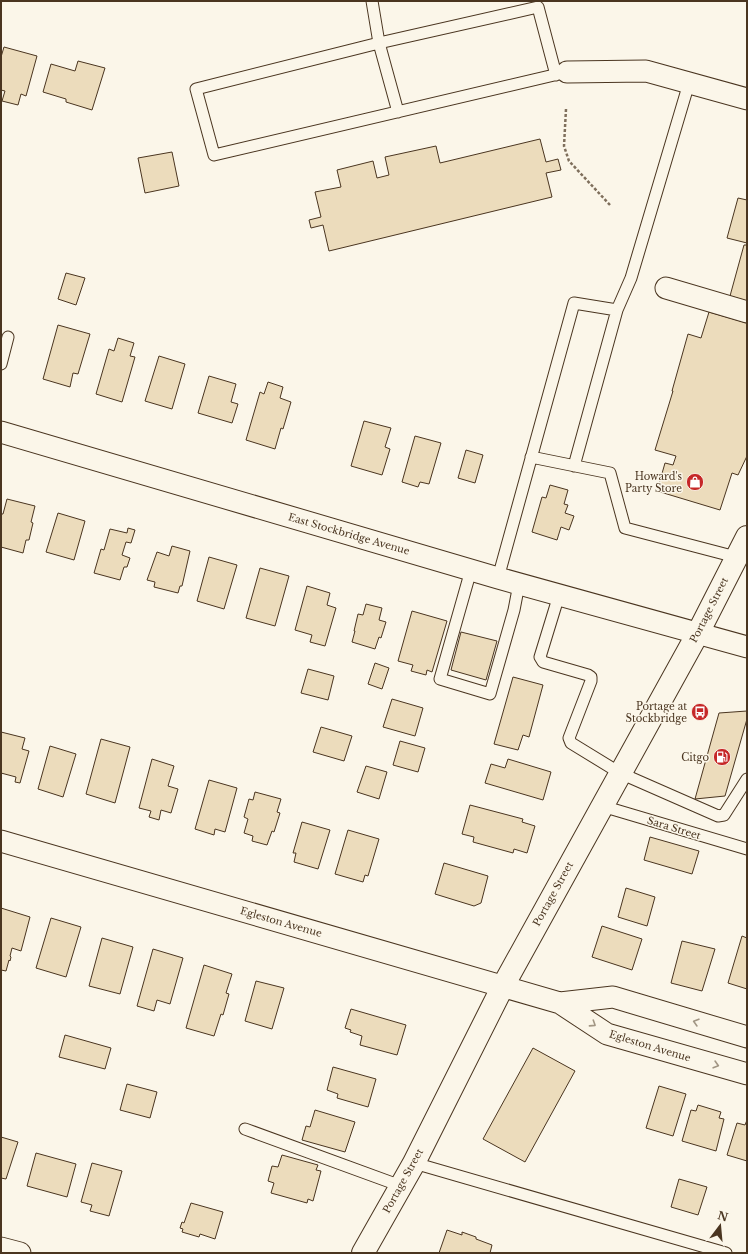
<svg xmlns="http://www.w3.org/2000/svg" width="748" height="1254" viewBox="0 0 748 1254" font-family="'Libre Baskerville',serif">
	<style>
		.building { fill: #ecdcbc; stroke: #4a3520 }
		.lines { fill: none; stroke-linecap: round; stroke-linejoin: round }
		.lane-casing { stroke: #4a3520; stroke-width: 13 }
		.street-casing { stroke: #4a3520; stroke-width: 23 }
		.secondary-casing { stroke: #4a3520; stroke-width: 24 }
		.path { stroke: #7f6f5c; stroke-width: 2.5; stroke-dasharray: 3 2; stroke-linecap: butt }
		.lane { stroke: #fbf6e9; stroke-width: 11 }
		.street { stroke: #fbf6e9; stroke-width: 21 }
		.secondary { stroke: #fbf6e9; stroke-width: 22 }
		.oneway { stroke: #a29684 }
		.labels { text-anchor: middle; dominant-baseline: central; stroke-width: 3; stroke-linejoin: round; paint-order: stroke }
		.poi-label { font-size: 10px; fill: #4a3520; stroke: #fbf6e9; text-anchor: end }
		.street-label { font-size: 10px; fill: #4a3520; stroke: #fbf6e9 }
	</style>
	<rect width="100%" height="100%" fill="#fbf6e9"/>
	<!-- building -->
	<path class="building" d="M4,47L37,56L26,96L21,94L18,105L2,101L5,91L1,90V57Z
		M78,61L105,68L92,110L66,102V99L43,92L51,64L75,71Z
		M540,139L546,162L558,159L561,170L546,173L552,197L329,251L323,225L311,228L309,220L321,217L315,192L341,187L337,170L373,161L377,178L389,175L385,157L436,146L440,163Z
		M172,152L179,186L145,193L138,158Z
		M738,198L747,200V243L727,238Z
		M744,245H747V301L730,296Z
		M66,273L85,278L76,305L58,299Z
		M709,312L747,323V456L738,475L732,473L720,510L657,491L665,463L673,465L676,456L655,450L673,391H672L688,334L701,338Z
		M58,325L90,334L78,374L73,373L70,387L43,379Z
		M118,338L134,343L130,356L135,357L122,402L96,394L109,349L114,351Z
		M159,356L185,364L172,409L145,401Z
		M209,376L236,384L231,402L238,404L232,423L198,413Z
		M268,382L283,387L280,398L291,402L283,429L281,428L275,449L246,440L260,392L264,394Z
		M364,421L391,428L385,447L390,449L382,475L351,466Z
		M415,436L441,443L429,484L420,482L418,487L402,482Z
		M466,450L483,455L475,483L458,478Z
		M550,485L568,490L564,504L568,505L565,513L574,516L569,530L561,527L557,540L532,532L542,497L546,498Z
		M7,499L35,506L31,522L33,523L29,540H26L23,553L1,547V514H3Z
		M58,513L85,521L74,560L46,552Z
		M128,528L135,530L131,543L126,542L122,555L130,558L127,567H124L120,580L94,573L101,549L104,550L110,529L127,533Z
		M172,546L190,551L182,586H180L178,593L154,587L155,582L147,580L157,552L169,556Z
		M209,557L237,565L224,609L197,601Z
		M260,568L289,576L275,626L246,618Z
		M307,586L330,593L327,605L336,608L325,646L310,642L312,635L295,630Z
		M366,604L382,608L379,620L386,622L381,638L379,637L375,649L352,642L355,631H354L358,614L363,615Z
		M412,611L447,621L432,672L427,670L426,675L411,671L413,665L398,661Z
		M461,632L497,641L486,680L451,670Z
		M375,663L389,668L382,689L368,684Z
		M308,669L334,676L328,700L301,693Z
		M513,677L543,685L529,737L523,735L518,750L494,744Z
		M392,699L423,708L415,736L383,727Z
		M747,711V719L725,796L695,799L719,713Z
		M321,727L352,736L344,761L313,752Z
		M1,732L25,738L22,749L29,751L20,783L15,782L16,777L1,773Z
		M101,739L130,747L115,803L86,794Z
		M400,741L425,748L418,772L393,765Z
		M50,746L76,754L63,797L38,789Z
		M152,759L174,766L168,786L178,789L171,813L161,810L159,820L149,817L151,811L139,808Z
		M508,759L551,772L543,800L485,783L491,764L505,768Z
		M366,766L387,772L379,799L357,792Z
		M209,780L237,788L225,832L215,829L214,835L195,829Z
		M255,792L281,799L277,812L280,813L274,832L272,831L267,845L252,841L253,836L244,833L248,819L244,817L249,799L253,800Z
		M470,805L523,819L522,822L535,826L527,853L514,849L513,853L473,842L474,837L462,834Z
		M302,822L330,830L318,869L294,862L296,853H293Z
		M348,830L379,839L368,876L365,875L363,882L335,874Z
		M650,837L699,851L692,874L644,860Z
		M444,863L488,876L481,903L474,906L435,894Z
		M626,888L655,897L647,926L618,917Z
		M1,908L30,917L21,951L12,948L10,956L11,957L10,961L9,960L6,971L1,970Z
		M51,918L81,927L66,977L36,968Z
		M602,926L642,939L632,970L592,957Z
		M742,936L747,938V989L728,983Z
		M102,938L133,947L120,994L89,986Z
		M682,941L715,949L702,991L671,983Z
		M153,949L183,958L170,1004L157,1000L154,1011L137,1006Z
		M204,965L232,974L226,993L229,994L223,1015L221,1014L214,1036L186,1028Z
		M256,981L284,988L272,1029L245,1021Z
		M351,1009L406,1025L397,1055L360,1045L362,1036L350,1032L351,1030L345,1028Z
		M65,1035L111,1048L105,1069L59,1057Z
		M533,1048L575,1071L525,1162L483,1139Z
		M333,1067L376,1079L368,1107L337,1098L338,1094L327,1090Z
		M127,1084L157,1092L150,1118L120,1110Z
		M659,1086L686,1094L673,1136L646,1128Z
		M698,1105L721,1112L719,1118L724,1119L716,1151L682,1141L691,1110L696,1111Z
		M315,1110L355,1122L345,1152L302,1140L306,1126L310,1127Z
		M747,1120V1161L727,1155L737,1123L745,1125Z
		M1,1137L18,1142L6,1179L1,1178Z
		M36,1153L76,1164L67,1197L27,1186Z
		M282,1155L318,1165L316,1170L321,1171L313,1201L308,1199L307,1203L271,1193L274,1183L268,1181L272,1166L278,1167Z
		M92,1163L122,1171L109,1216L90,1211L92,1205L81,1202Z
		M679,1179L707,1187L698,1215L671,1207Z
		M191,1203L223,1212L215,1239L200,1234L199,1237L182,1232L183,1229L180,1228L182,1222L184,1223Z
		M447,1230L462,1235V1232L476,1237V1239L492,1245L490,1253H439Z"/>
	<g class="lines">
		<defs>
			<path id="lane" d="M372,1L379,43L398,112
				M556,75L538,7L379,43L196,89L214,155L567,72
				M1,364L8,337
				M531,457L610,473L625,528L736,557
				M574,466L617,310
				M471,570L440,679L490,694L514,610L519,584
				M498,578L574,303L617,310L631,278L689,83
				M559,595L540,657L543,662L588,675L591,677V681L569,738L571,743L620,773L718,816L724,815L747,779
				M602,806L747,849
				M245,1129L401,1186
				M414,1163L726,1253"/>
			<path id="street" d="M567,72L646,71L747,99
				M666,288L747,312
				M1,432L498,578L747,647
				M1,841L560,1003L607,1034L747,1074
				M560,1003L613,997L747,1037
				M1,1248L20,1253"/>
			<path id="secondary" d="M363,1253L414,1163L503,986L698,633L747,537"/>
		</defs>
		<!-- lane casing -->
		<use href="#lane" class="lane-casing"/>
		<!-- street casing -->
		<use href="#street" class="street-casing"/>
		<!-- secondary casing -->
		<use href="#secondary" class="secondary-casing"/>
		<!-- path -->
		<path class="path" d="M566,109L564,146L569,161L610,205"/>
		<!-- lane -->
		<use href="#lane" class="lane"/>
		<!-- street -->
		<use href="#street" class="street"/>
		<!-- secondary -->
		<use href="#secondary" class="secondary"/>
	</g>
	<!-- one-way arrows -->
	<defs><path id="oneway-chevron" d="M-2-3.5L2.5 0L-2 3.5" fill="none" stroke-width="1.6" stroke-linecap="round" stroke-linejoin="round"/></defs>
	<g class="oneway">
		<use href="#oneway-chevron" transform="translate(696 1022) rotate(-164)"/>
		<use href="#oneway-chevron" transform="translate(593 1024) rotate(33)"/>
		<use href="#oneway-chevron" transform="translate(716 1065) rotate(16)"/>
	</g>
	<!-- icons -->
	<defs>
		<symbol id="shop-disc" viewBox="-11 -11 22 22"><circle r="9.5" fill="#c62828" stroke="#fbf6e9"/><path d="M-5-2.5h2.3a2.7 3.5 0 0 1 5.4 0H5L5.5 6h-11ZM-1.5-2.5h3a1.5 2.3 0 0 0-3 0Z" fill="#fff"/></symbol>
		<symbol id="bus-disc" viewBox="-11 -11 22 22"><circle r="9.5" fill="#c62828" stroke="#fbf6e9"/><path d="M-5-6H5V4H4V6H2V4H-2V6H-4V4H-5ZM-3.5-4V0h7V-4ZM-3.5 1.2v1.5H-2V1.2ZM2 1.2v1.5H3.5V1.2Z" fill="#fff"/></symbol>
		<symbol id="fuel-disc" viewBox="-11 -11 22 22"><circle r="9.5" fill="#c62828" stroke="#fbf6e9"/><path d="M-5.5-6h7V0h2V4h1.3V-2.5L3-4.5l.8-.8L6-3V5H2.5V1h-1V6h-7ZM-4.2-4.7v3.2H.2V-4.7Z" fill="#fff"/></symbol>
	</defs>
	<g fill-rule="evenodd">
		<use href="#shop-disc" x="685" y="472" width="20" height="20"/>
		<use href="#bus-disc" x="690" y="702" width="20" height="20"/>
		<use href="#fuel-disc" x="712" y="747" width="20" height="20"/>
	</g>
	<g class="labels">
		<!-- poi labels -->
		<g class="poi-label">
			<text x="682" y="476">Howard's<tspan x="682" dy="12">Party Store</tspan></text>
			<text x="687" y="706">Portage at<tspan x="687" dy="12">Stockbridge</tspan></text>
			<text x="709" y="757">Citgo</text>
		</g>
		<!-- street labels -->
		<g class="street-label">
			<text transform="translate(349 534) rotate(16)">East Stockbridge Avenue</text>
			<text transform="translate(709 610) rotate(-63)">Portage Street</text>
			<text transform="translate(674 828) rotate(17)">Sara Street</text>
			<text transform="translate(553 894) rotate(-61)">Portage Street</text>
			<text transform="translate(281 922) rotate(16)">Egleston Avenue</text>
			<text transform="translate(650 1046) rotate(17)">Egleston Avenue</text>
			<text transform="translate(403 1181) rotate(-61)">Portage Street</text>
		</g>
	</g>
	<!-- border -->
	<rect width="748" height="1254" fill="none" stroke="#4a3520" stroke-width="4"/>
	<!-- north arrow -->
	<g transform="translate(720 1226) rotate(16)" stroke="#fbf6e9" stroke-width="3" paint-order="stroke">
	<path d="M0-3L7 15L0 10L-7 15Z" fill="#4a3520"/>
	<text y="-6" font-size="11" font-weight="bold" text-anchor="middle" fill="#4a3520">N</text>
	</g>
</svg>
